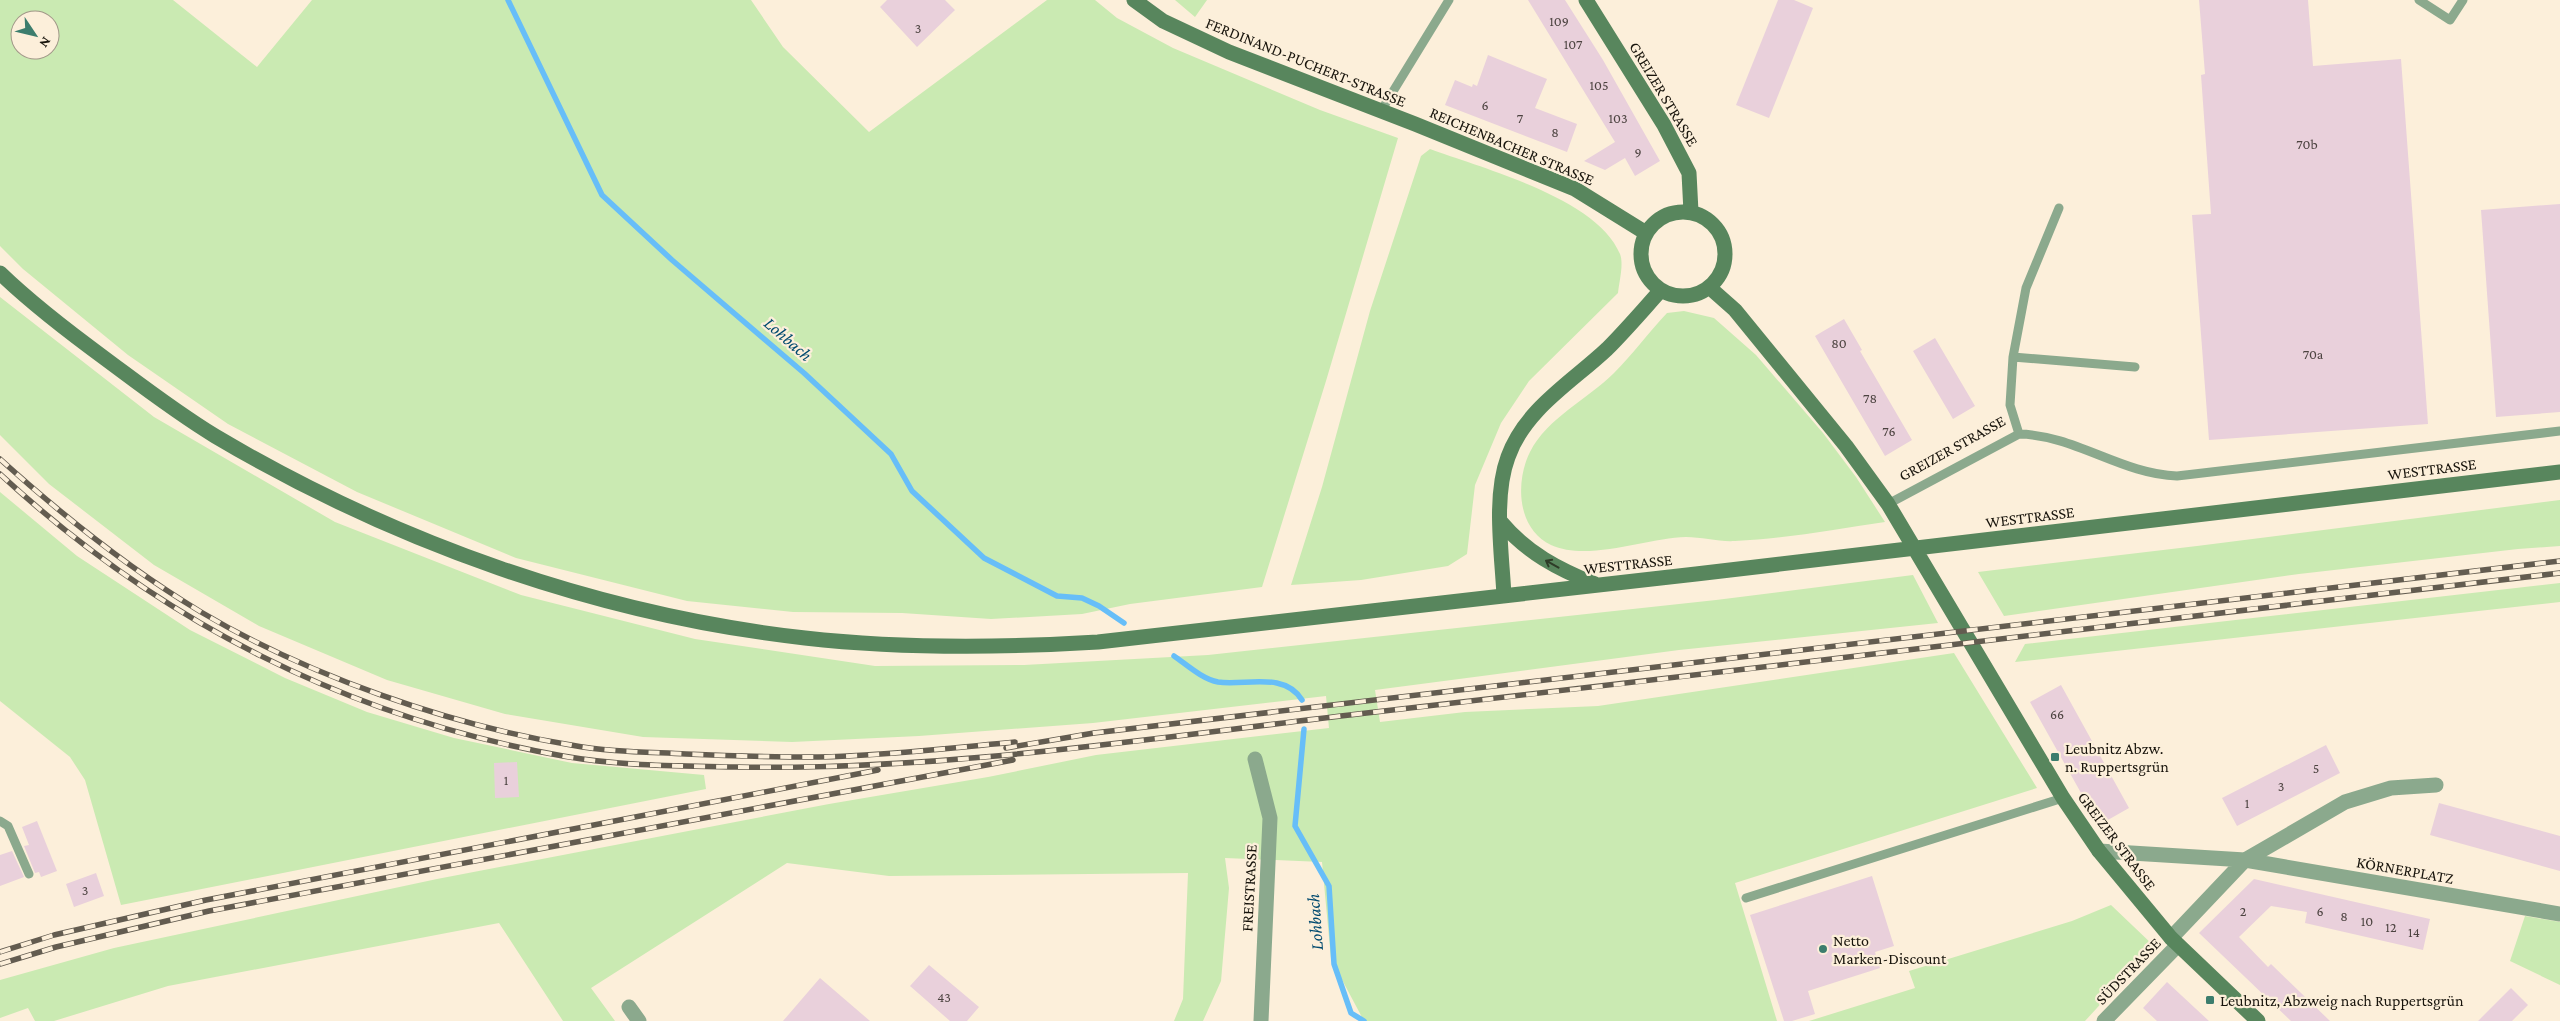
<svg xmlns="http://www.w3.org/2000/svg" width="2560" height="1021" viewBox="0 0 2560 1021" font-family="'Crimson Pro',serif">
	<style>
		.green { fill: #caeab2; fill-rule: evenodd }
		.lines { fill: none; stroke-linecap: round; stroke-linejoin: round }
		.stream { stroke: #67bef8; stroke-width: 5.5 }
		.building { fill: #e9d0db }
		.lane { stroke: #8ba98d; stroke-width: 9 }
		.street { stroke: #8ba98d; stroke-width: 15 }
		.secondary { stroke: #58865d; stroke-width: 15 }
		.rail-casing { stroke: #635c50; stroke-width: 5.5 }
		.rail { stroke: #fcefda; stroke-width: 4; stroke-dasharray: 11; stroke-linecap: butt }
		.oneway { stroke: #2e3c28 }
		.poi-dot { fill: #3c7d6d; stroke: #fcefda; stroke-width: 2 }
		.labels { text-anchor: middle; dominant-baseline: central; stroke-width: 4.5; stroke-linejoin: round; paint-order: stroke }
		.number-label { font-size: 14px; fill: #4c4340 }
		.street-label { font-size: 16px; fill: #18140c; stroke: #fcefda }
		.poi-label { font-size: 16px; fill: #18140c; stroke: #fcefda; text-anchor: start }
		.water-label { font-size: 18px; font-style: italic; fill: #004a6f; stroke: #fcefda }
	</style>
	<rect width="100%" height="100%" fill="#fcefda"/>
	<!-- green -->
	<path class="green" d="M0,0H173L257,67L312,0H751L783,47L869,132L1047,0H1095L1117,18L1173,48L1320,110L1398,138L1326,381L1262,587L1130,604L1082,614L991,619L902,613L793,612L687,601L516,558L357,492L228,424L128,355L23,269L0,246ZM20,20H50V50H20Z
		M1175,0H1207L1195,17Z
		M1430,149C1484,169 1597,198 1620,254C1624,264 1619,282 1618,293L1529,381L1501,423L1475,485L1467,554L1448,566L1361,580L1291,585L1322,487L1370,311L1421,156Z
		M0,297L154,417L335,522L521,595L695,639L875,666L1024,665L1208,655L1716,600L1913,575L1938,623L1679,650L1375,690L1380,722L1465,712L1598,706L1954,653L2037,788L1735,883L1777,1021H1364L1331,959L1322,862L1225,858L1229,888L1221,981L1203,1021H1174L1183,999L1188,873L889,876L787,863L591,988L615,1021H563L499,923L168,986L54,1021H35L28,1008L0,1018V980L114,948L437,879L829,804L988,777L1096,755L1329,728L1326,696L1093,723L919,736L792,742L643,737L505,714L387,680L259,626L154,565L49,484L0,435Z
		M1684,311L1714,318L1756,355L1823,433L1856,477L1885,522C1835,529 1785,539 1735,541C1719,542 1702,537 1686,537C1647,538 1588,562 1551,545C1517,529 1515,482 1530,452C1547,418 1588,399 1614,373C1633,354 1649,332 1667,313Z
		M0,492L77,556L190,630L285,678L367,712L454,738L572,763L704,775L706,789L121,905L85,780L70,757L0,701Z
		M2560,500V546L2518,549L2299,574L2004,616L1978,572L2197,546Z
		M2560,583V602L2015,662L2025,644Z
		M2111,905L2154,946L2085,1021H1809L1915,988L1909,971L2072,921Z
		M2525,916L2560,922V985L2510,961Z"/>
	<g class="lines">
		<!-- stream -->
		<path class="stream" d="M508,0L602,195L672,260L804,373L891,454L912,491L984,558L1057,596L1082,598L1099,606L1124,623
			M1174,656C1186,664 1202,679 1218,682C1245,686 1284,671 1302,700
			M1304,729L1295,826L1329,886L1334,964L1351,1013L1364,1021"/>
	</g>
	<!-- building -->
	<path class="building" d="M887,0H945L955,10L917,47L880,7Z
		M1528,0H1565L1603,60L1660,161L1635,176L1625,158L1605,170L1584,161L1615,142Z
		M1778,0H1794L1813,8L1769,118L1736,105Z
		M2199,0H2308L2313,66L2401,59L2428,424L2209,440L2192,215L2211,214L2201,75L2205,74Z
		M1488,55L1547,79L1535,108L1577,124L1567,152L1445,105L1455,80L1472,87L1473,84L1477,86Z
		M2560,204V412L2496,417L2481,210Z
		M1844,319L1862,350L1860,351L1912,440L1885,456L1815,336Z
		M1935,338L1975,406L1953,419L1913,351Z
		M2061,685L2129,808L2099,825L2030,702Z
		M2326,745L2340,773L2237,826L2222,798Z
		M517,762L519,797L495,798L494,763Z
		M2439,803L2560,836V871L2430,835Z
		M37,821L57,871L41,877L39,872L35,873L24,846L29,845L22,827Z
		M12,851L24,877L0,886V855Z
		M96,873L104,896L74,907L66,884Z
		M1872,876L1894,946L1875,952L1880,968L1808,991L1815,1014L1792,1021H1784L1750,915Z
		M2254,879L2430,919L2423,950L2305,923L2307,912L2271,906L2239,937L2268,967L2271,964L2330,1021H2291L2199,933Z
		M929,965L979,1007L967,1021H950L910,986Z
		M820,978L870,1021H783Z
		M2167,982L2209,1021H2157L2143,1008Z
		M2511,988L2528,1005L2512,1021H2478Z"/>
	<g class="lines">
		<!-- lane -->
		<path class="lane" d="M2419,0L2450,20L2463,0
			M1381,111L1449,0
			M2013,357L2026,288L2059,208
			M2019,434L2010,405L2013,357L2135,367
			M1888,504L2019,434C2075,435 2121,474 2177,476L2560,431
			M0,821L8,826L29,874
			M1746,898L2063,798"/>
		<!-- street -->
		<path class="street" d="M1255,759L1270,818L1261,1021
			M2099,851L2245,860L2345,802L2391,788L2436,785
			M2171,938L2245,860L2560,914
			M629,1007L639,1021
			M2104,1021L2178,945"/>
		<!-- secondary -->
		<path class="secondary" d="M1134,0L1163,21L1229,52L1415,124L1575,189L1646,233
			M1586,0L1664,125L1689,173L1691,212
			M1641 254a42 42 0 1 1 84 0a42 42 0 1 1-84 0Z
			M0,273C33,305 70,333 107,360C142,386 177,413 215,436C394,542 598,615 805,638C903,649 1000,648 1098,642L1696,574L2560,472
			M1709,287L1735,310L1846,446L1888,504L2063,798L2099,851L2171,938L2258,1021
			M1501,522C1527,553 1558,569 1595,584
			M1504,596C1502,554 1493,497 1508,457C1525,409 1572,382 1607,349C1626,330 1643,310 1661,290"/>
		<defs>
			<path id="rail" d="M0,459C62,515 128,568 201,612C307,675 449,725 571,745C608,752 648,752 686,754C730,756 774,757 818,757C881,756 951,748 1015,742
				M0,474C159,621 349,718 563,756C619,766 679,766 736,767C944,771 1151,738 1358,714C1759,669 2159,619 2560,573
				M1006,748L1094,733L2560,561
				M0,952L54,935L206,900L878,770
				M0,964L56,947L209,911L1013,760"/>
		</defs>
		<!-- rail casing -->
		<use href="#rail" class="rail-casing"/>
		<!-- rail -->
		<use href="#rail" class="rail"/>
	</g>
	<!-- one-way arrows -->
	<defs><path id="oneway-shaft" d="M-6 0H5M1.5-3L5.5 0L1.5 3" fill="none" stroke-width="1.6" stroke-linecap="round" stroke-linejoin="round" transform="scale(1.25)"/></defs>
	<use class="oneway" href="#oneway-shaft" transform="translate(1552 564) rotate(-151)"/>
	<!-- markers -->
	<g class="poi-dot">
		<rect x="2050" y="752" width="10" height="10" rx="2.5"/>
		<circle cx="1823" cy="949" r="5"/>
		<rect x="2205" y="995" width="10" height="10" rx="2.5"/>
	</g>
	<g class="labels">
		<!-- number labels -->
		<g class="number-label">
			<text x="1559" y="21">109</text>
			<text x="918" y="28">3</text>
			<text x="1573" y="44">107</text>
			<text x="1599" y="85">105</text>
			<text x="1485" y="105">6</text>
			<text x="1520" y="118">7</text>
			<text x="1618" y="118">103</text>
			<text x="1555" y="132">8</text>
			<text x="2307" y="144">70b</text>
			<text x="1638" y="152">9</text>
			<text x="1839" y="343">80</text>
			<text x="2313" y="354">70a</text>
			<text x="1870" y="398">78</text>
			<text x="1889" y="431">76</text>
			<text x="2057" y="714">66</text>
			<text x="2316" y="768">5</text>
			<text x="506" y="780">1</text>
			<text x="2281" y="786">3</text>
			<text x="2247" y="803">1</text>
			<text x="85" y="890">3</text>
			<text x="2243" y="911">2</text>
			<text x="2320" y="911">6</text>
			<text x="2344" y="916">8</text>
			<text x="2367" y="921">10</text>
			<text x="2391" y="927">12</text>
			<text x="2414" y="932">14</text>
			<text x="944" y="997">43</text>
		</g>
		<!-- street labels -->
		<g class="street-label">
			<text transform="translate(1306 62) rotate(22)">FERDINAND-PUCHERT-STRASSE</text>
			<text transform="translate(1664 94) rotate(59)">GREIZER STRASSE</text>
			<text transform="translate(1512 146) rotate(23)">REICHENBACHER STRASSE</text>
			<text transform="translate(1952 448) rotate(-29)">GREIZER STRASSE</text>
			<text transform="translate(2432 469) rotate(-7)">WESTTRASSE</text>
			<text transform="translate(2030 517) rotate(-7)">WESTTRASSE</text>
			<text transform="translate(1628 564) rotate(-6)">WESTTRASSE</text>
			<text transform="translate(2117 841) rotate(53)">GREIZER STRASSE</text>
			<text transform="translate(2405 870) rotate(10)">KÖRNERPLATZ</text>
			<text transform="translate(1249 888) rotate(-87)">FREISTRASSE</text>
			<text transform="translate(2128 971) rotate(-46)">SÜDSTRASSE</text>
		</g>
		<!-- poi labels -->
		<g class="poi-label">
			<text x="2065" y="748">Leubnitz Abzw.<tspan x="2065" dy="18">n. Ruppertsgrün</tspan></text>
			<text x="1833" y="940">Netto<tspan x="1833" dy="18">Marken-Discount</tspan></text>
			<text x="2220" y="1000">Leubnitz, Abzweig nach Ruppertsgrün</text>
		</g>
		<!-- water labels -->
		<g class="water-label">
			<text transform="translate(788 339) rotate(41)">Lohbach</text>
			<text transform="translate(1315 922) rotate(-94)">Lohbach</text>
		</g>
	</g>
	<!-- north arrow -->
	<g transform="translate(35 35) rotate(125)"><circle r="24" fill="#fcefda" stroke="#a19788"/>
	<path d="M0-4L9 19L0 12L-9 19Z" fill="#3c7d6d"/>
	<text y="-8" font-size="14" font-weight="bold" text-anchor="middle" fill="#18140c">N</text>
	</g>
</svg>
